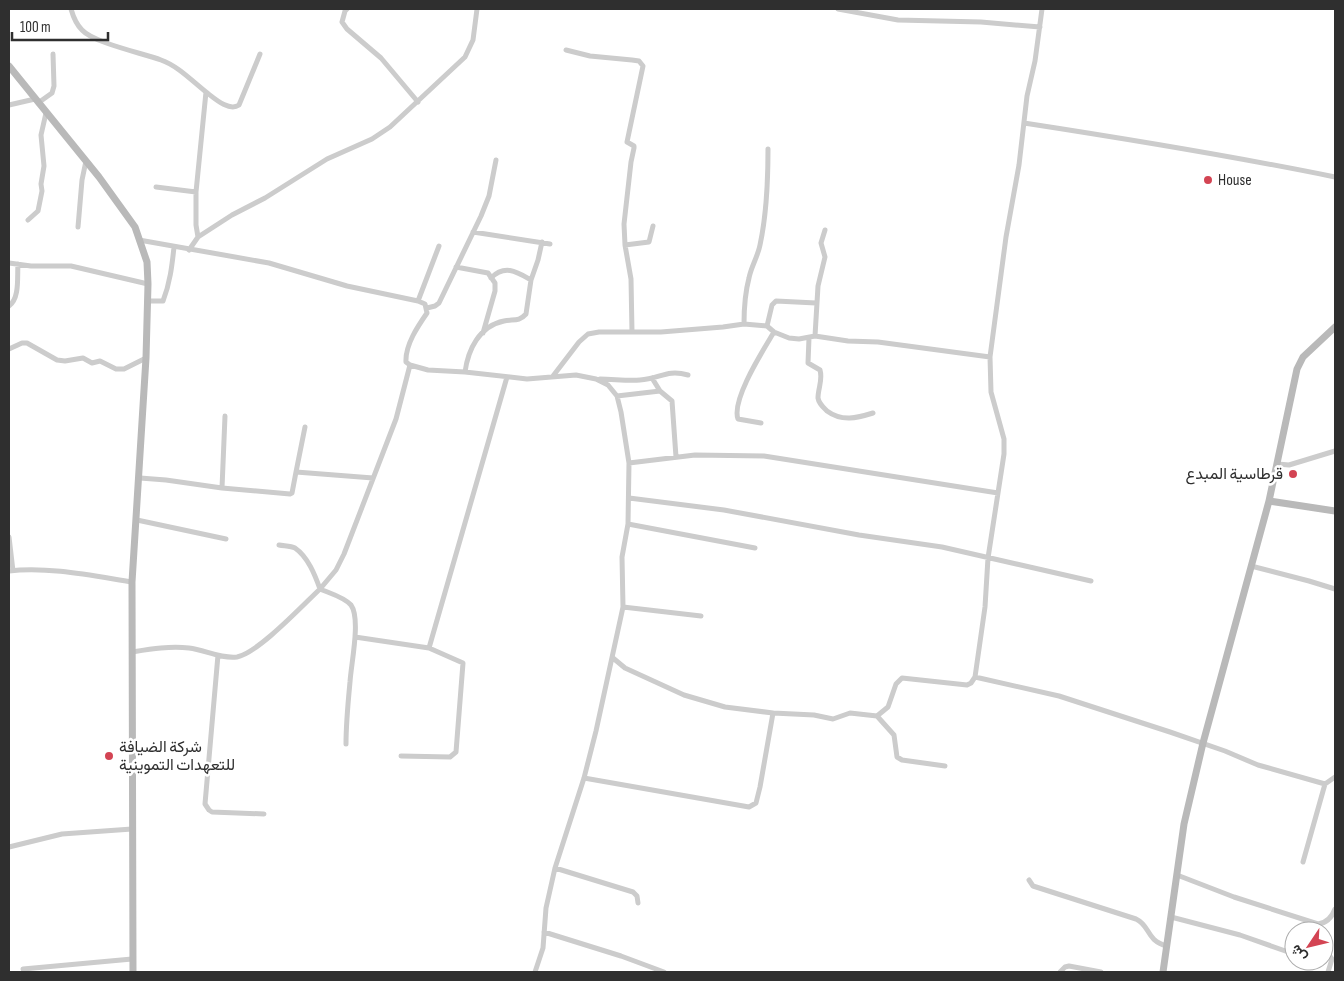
<svg xmlns="http://www.w3.org/2000/svg" width="1344" height="981" viewBox="0 0 1344 981" font-family="'Sofia Sans Condensed',Vazirmatn,sans-serif">
	<style>
		.lines { fill: none; stroke-linecap: round; stroke-linejoin: round }
		.street { stroke: #ccc; stroke-width: 5 }
		.secondary { stroke: #b9b9b9; stroke-width: 7 }
		.poi-dot { fill: #d34453; stroke: #fff; stroke-width: 2 }
		.labels { text-anchor: middle; dominant-baseline: central; stroke-width: 5; stroke-linejoin: round; paint-order: stroke }
		.poi-label { font-size: 16px; fill: #2f2f2f; stroke: #fff; text-anchor: start }
	</style>
	<rect width="100%" height="100%" fill="#fff"/>
	<g class="lines">
		<!-- street -->
		<path class="street" d="M71,9C73,16 76,24 82,30C94,43 142,53 161,60C178,66 192,81 206,92L196,192V225L198,237
			M347,9L345,11L342,22L347,29L381,58L418,102
			M838,9L898,20L981,22L1040,27
			M566,50L590,56L632,60L639,61L643,66L627,142L634,146V148L631,162L624,224L625,245L631,279L632,332
			M206,92C214,98 229,112 239,105L260,54
			M38,103L52,93L54,86L53,54
			M9,105L35,99
			M1024,123C1128,139 1232,156 1335,177
			M156,187L196,192
			M28,220L38,211L42,191L41,184L44,166L41,135L46,113
			M78,227L82,180L86,161
			M473,232L550,244
			M139,240L269,263L347,286L418,301L425,304L427,313C418,326 405,345 406,362L410,365L428,370L465,372L527,379L576,375L596,379L608,385L617,396L621,412L629,463L628,524L622,557L623,607L596,731L584,778L555,868L546,908L543,948L535,972
			M625,245L649,242L653,226
			M189,250L198,237L232,215L265,198L327,159L372,139L390,127L465,57L473,40L477,9
			M9,263L31,266H71L148,284
			M456,267L488,273L495,283V291L483,333
			M491,278C505,264 517,272 531,280
			M148,301H163C170,283 172,266 174,247
			M418,301L439,246
			M9,306C20,298 17,277 18,264
			M427,308L435,306L439,303L481,216L489,196L496,160
			M744,324C744,309 745,293 749,278C751,267 758,256 760,245C767,213 768,181 768,149
			M767,326L772,305L776,301L816,303
			M815,336L818,286L825,257L821,243L825,230
			M809,338L808,363L820,370C823,380 818,388 818,398C819,404 823,407 827,411C842,422 857,418 873,413
			M9,349L22,343H27L57,360L65,361L83,358L92,363L100,361L116,369H124L146,358
			M465,372C468,350 479,326 504,321C513,319 519,322 526,314L531,280L538,260L542,242
			M553,376L579,342L588,334L599,332H661L723,327L744,324L767,326L774,332L789,338L799,339L815,336L848,341L878,342L990,357
			M652,378L660,391
			M600,379C613,379 627,381 640,380C660,379 666,369 688,375
			M617,396L660,391L672,401L676,457
			M761,423L738,419C731,400 764,349 774,332
			M629,463L695,455L764,456L998,493
			M1278,464L1289,465L1335,451
			M296,472L305,427
			M140,478L166,480L222,488L290,494L292,493L296,472L373,478
			M222,488L225,416
			M629,498L724,510L859,535L942,547L1091,581
			M137,520L226,539
			M628,524L755,548
			M9,537L13,571
			M279,545C284,546 291,546 295,548C308,557 315,575 320,589
			M1251,566L1309,581L1335,589
			M9,571C47,566 94,576 132,582
			M320,589L336,570L344,554L396,419L410,365
			M623,607L701,616
			M355,637L429,648L463,663L456,752L450,757L401,756
			M429,648L507,377
			M132,652C151,649 169,646 189,648C205,650 221,659 237,657C258,653 303,605 320,589C329,593 344,597 351,605C361,619 351,664 350,682C348,703 346,723 346,744
			M218,655L205,804L209,810L212,812L264,814
			M613,658L625,668L684,695L725,707L773,713L814,715L833,719L850,713L877,716L888,707L896,684L902,678L967,685L971,683L975,677L1059,696L1170,732L1225,751L1258,765L1325,784L1335,777
			M975,677L985,607L988,558L1004,454V439L991,392L990,357L1006,237L1019,165L1027,96L1035,61L1042,9
			M877,716L894,735L897,757L902,760L945,766
			M584,778L749,807L756,803L760,787L773,713
			M9,847L62,834L132,829
			M1303,862L1325,784
			M555,868L633,892L637,896L638,903
			M1177,875L1234,897L1318,924C1327,923 1332,917 1335,909
			M1029,880L1033,886L1136,919C1151,926 1145,940 1167,946
			M1171,917L1240,935L1294,954
			M544,932L621,956L664,972
			M1324,953L1329,955L1332,959L1328,972
			M23,969L132,959
			M1060,972L1065,967L1069,966L1101,972"/>
		<!-- secondary -->
		<path class="secondary" d="M9,66L99,177L135,227L147,262L148,284L146,358L132,582L133,972
			M1269,501L1335,511
			M1163,972L1184,824L1203,743L1269,501L1297,369L1303,357L1335,327"/>
	</g>
	<!-- markers -->
	<g class="poi-dot">
		<circle cx="1208" cy="180" r="5"/>
		<circle cx="1293" cy="474" r="5"/>
		<circle cx="109" cy="756" r="5"/>
	</g>
	<g class="labels">
		<!-- poi labels -->
		<g class="poi-label">
			<text x="1218" y="180">House</text>
			<text x="1283" y="474" text-anchor="end">قرطاسية المبدع</text>
			<text x="119" y="747">شركة الضيافة<tspan x="119" dy="18">للتعهدات التموينية</tspan></text>
		</g>
	</g>
	<!-- border -->
	<rect width="1344" height="981" fill="none" stroke="#2f2f2f" stroke-width="20"/>
	<!-- north arrow -->
	<g transform="translate(1309 946) rotate(235)"><circle r="24" fill="#ffffff" stroke="#acacac"/>
	<path d="M0-4L9 19L0 12L-9 19Z" fill="#d34453"/>
	<text y="-8" font-size="14" font-weight="bold" text-anchor="middle" fill="#2f2f2f">ش</text>
	</g>
	<!-- scale -->
	<path d="M12 32v8h96v-8" fill="none" stroke="#2f2f2f" stroke-width="2.5"/>
	<text x="20" y="32" font-size="15" fill="#2f2f2f" stroke="#ffffff" stroke-width="4" paint-order="stroke">100 m</text>
</svg>
